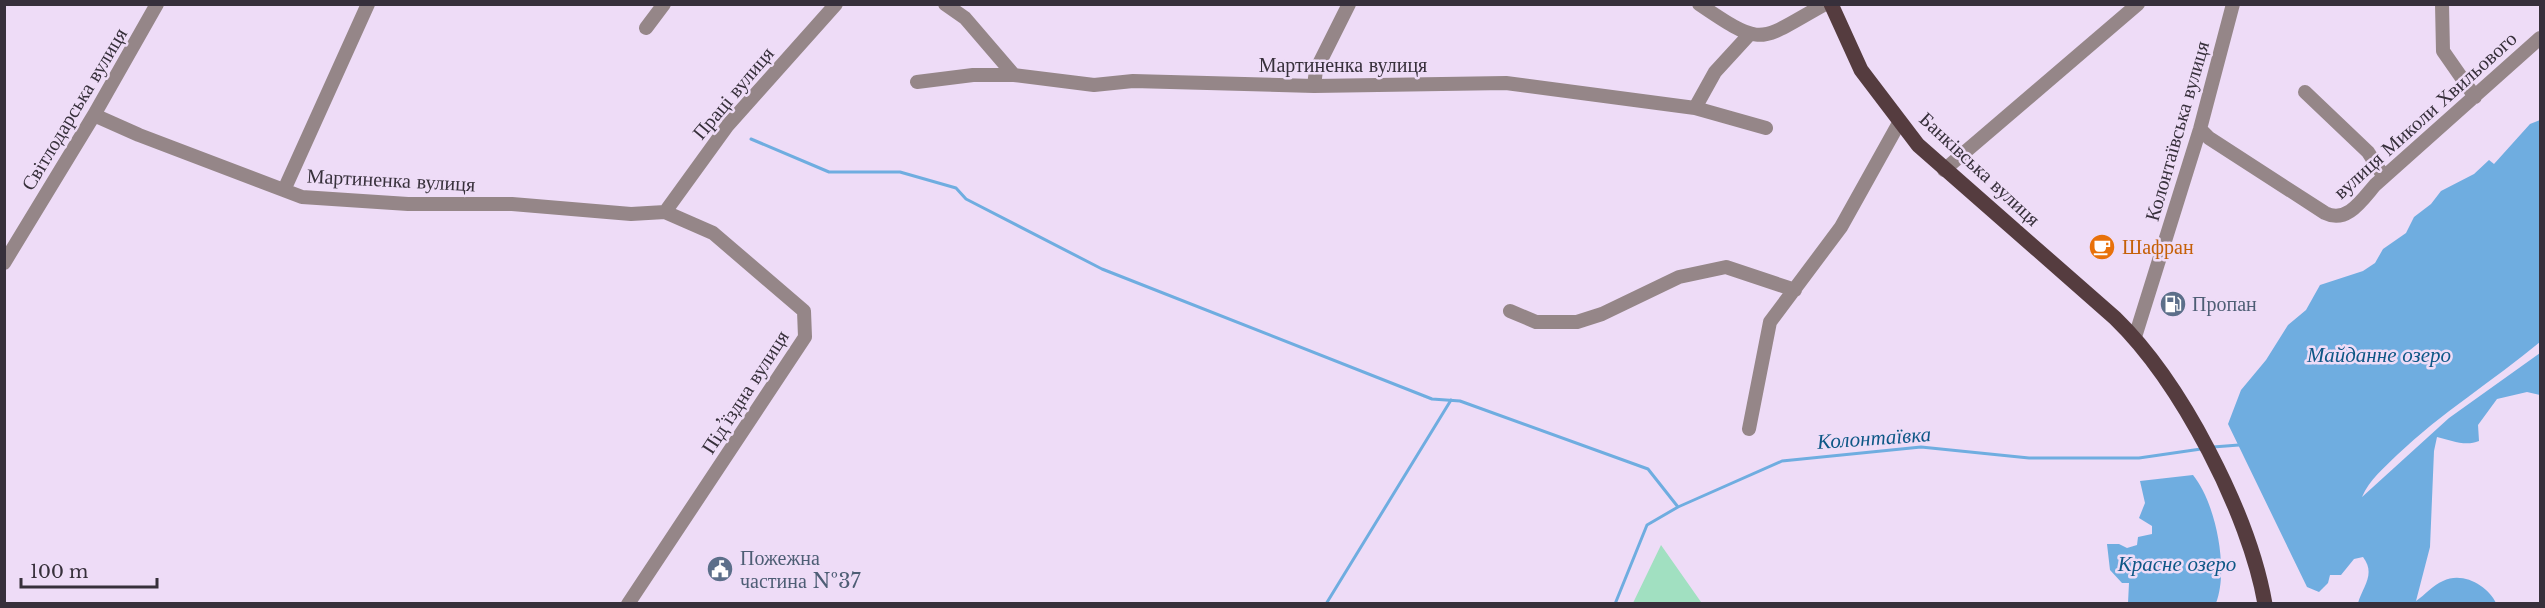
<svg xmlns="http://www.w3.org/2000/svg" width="2545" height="608" viewBox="0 0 2545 608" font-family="'Libre Baskerville',serif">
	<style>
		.green { fill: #a1e0c1 }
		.water { fill: #6fade0 }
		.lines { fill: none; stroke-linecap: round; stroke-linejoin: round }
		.stream { stroke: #6fade0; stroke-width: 3 }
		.minor { stroke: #958688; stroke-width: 14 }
		.major { stroke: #553c3f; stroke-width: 15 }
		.labels { text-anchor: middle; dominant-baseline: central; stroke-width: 5; stroke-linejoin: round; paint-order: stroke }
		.street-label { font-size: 20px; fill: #37303b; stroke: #eedcf7 }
		.food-label { font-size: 20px; fill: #c56008; stroke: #eedcf7; text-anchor: start }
		.service-label { font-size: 20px; fill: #4e5e75; stroke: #eedcf7; text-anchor: start }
		.water-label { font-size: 21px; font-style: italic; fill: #0d5786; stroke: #eedcf7 }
	</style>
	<rect width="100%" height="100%" fill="#eedcf7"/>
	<!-- green -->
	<path class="green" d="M1661,545L1701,602L1702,603H1633Z"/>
	<!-- water -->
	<path class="water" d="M2540,120V342C2493,381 2441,413 2397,455C2383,469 2370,479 2362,497L2449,418L2540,353V395L2527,392L2497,399L2478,425L2479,441C2465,447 2451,440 2437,437L2434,451L2430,547L2416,601C2425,595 2433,585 2443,581C2463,571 2488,586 2496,603H2358C2363,586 2376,574 2363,557L2354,559L2341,575H2330L2328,583L2319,592L2307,587L2228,424L2241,390L2266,360L2288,325L2306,310L2320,285L2363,271L2375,263L2383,249L2406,233L2414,217L2431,204L2441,191L2474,174L2489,160L2494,164L2530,124Z
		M2193,475C2216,503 2229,570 2216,603H2128L2129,583H2122L2110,570L2107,544H2119L2127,548L2137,545L2138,537L2152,534V526L2139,518L2145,503L2140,481Z"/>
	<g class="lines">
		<!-- stream -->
		<path class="stream" d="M751,139L829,172H900L956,188L966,199L1102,269L1432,399L1460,401L1648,469L1678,507
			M2213,447L2239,445
			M1326,604L1451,400
			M1615,604L1647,525L1678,507L1782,461L1921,447L2029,458H2139L2201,449"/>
		<!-- minor -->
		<path class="minor" d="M945,4L965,18L1014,75
			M1699,4C1765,49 1758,41 1825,4
			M2442,4L2443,51L2475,97
			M646,28L664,4
			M917,82L973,75H1014L1094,85L1133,81L1314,86L1506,83L1695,108L1766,128
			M1314,86L1316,70L1349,4
			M2305,92L2368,152L2384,177
			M1695,108L1715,72L1748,36
			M94,115L139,135L302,197L408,204H512L631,214L665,212L713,233L804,311L805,337L628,604
			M2200,129L2209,138L2325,213C2347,224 2362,200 2375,185L2540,38
			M1944,170L2138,4
			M284,190L368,4
			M665,212L728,125L836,4
			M4,263L94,115L157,4
			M1510,311L1536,322H1577L1602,314L1679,277L1726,267L1795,290
			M2135,337L2200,129L2233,4
			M1749,429L1770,322L1841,227L1899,123"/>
		<!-- major -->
		<path class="major" d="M1831,4L1861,70L1918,145L2115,318C2181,382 2249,513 2265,604"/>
	</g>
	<!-- icons -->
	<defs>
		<symbol id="cafe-disc" viewBox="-11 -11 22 22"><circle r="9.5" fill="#e8710a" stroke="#eedcf7"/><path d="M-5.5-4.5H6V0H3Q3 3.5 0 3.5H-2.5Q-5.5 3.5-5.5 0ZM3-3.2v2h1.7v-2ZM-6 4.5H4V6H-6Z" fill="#fff"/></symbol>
		<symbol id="fuel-disc" viewBox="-11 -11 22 22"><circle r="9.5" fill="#5c6f8a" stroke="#eedcf7"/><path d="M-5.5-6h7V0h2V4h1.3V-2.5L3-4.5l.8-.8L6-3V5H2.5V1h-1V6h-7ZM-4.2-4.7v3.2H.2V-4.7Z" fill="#fff"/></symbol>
		<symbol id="civic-disc" viewBox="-11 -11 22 22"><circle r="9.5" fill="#5c6f8a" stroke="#eedcf7"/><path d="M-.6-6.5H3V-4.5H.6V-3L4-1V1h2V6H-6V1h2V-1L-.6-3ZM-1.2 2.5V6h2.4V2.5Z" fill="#fff"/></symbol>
	</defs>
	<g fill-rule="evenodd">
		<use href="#cafe-disc" x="2087" y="232" width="30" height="30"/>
		<use href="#fuel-disc" x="2158" y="289" width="30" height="30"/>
		<use href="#civic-disc" x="705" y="554" width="30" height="30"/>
	</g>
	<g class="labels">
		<!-- street labels -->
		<g class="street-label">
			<text x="1343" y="65">Мартиненка вулиця</text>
			<text transform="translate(733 93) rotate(-50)">Праці вулиця</text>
			<text transform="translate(74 109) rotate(-59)">Світлодарська вулиця</text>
			<text transform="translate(2425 115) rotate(-42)">вулиця Миколи Хвильового</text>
			<text transform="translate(2177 131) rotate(-74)">Колонтаївська вулиця</text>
			<text transform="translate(1980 169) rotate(43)">Банківська вулиця</text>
			<text transform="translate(391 180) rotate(3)">Мартиненка вулиця</text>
			<text transform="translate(745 392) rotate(-57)">Під’їздна вулиця</text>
		</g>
		<!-- food labels -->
		<g class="food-label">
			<text x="2122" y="247">Шафран</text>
		</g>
		<!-- service labels -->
		<g class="service-label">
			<text x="2192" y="304">Пропан</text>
			<text x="740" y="558">Пожежна<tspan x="740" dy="23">частина №37</tspan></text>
		</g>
		<!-- water labels -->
		<g class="water-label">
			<text x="2379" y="355">Майданне озеро</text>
			<text transform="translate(1874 438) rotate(-4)">Колонтаївка</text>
			<text x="2177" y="564">Красне озеро</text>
		</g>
	</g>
	<!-- border -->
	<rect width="2545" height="608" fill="none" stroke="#37303b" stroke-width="12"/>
	<!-- scale -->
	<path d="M21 578v9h136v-9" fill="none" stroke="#37303b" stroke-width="3"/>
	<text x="30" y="578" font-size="18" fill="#37303b" stroke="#eedcf7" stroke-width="4.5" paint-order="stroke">100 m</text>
</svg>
